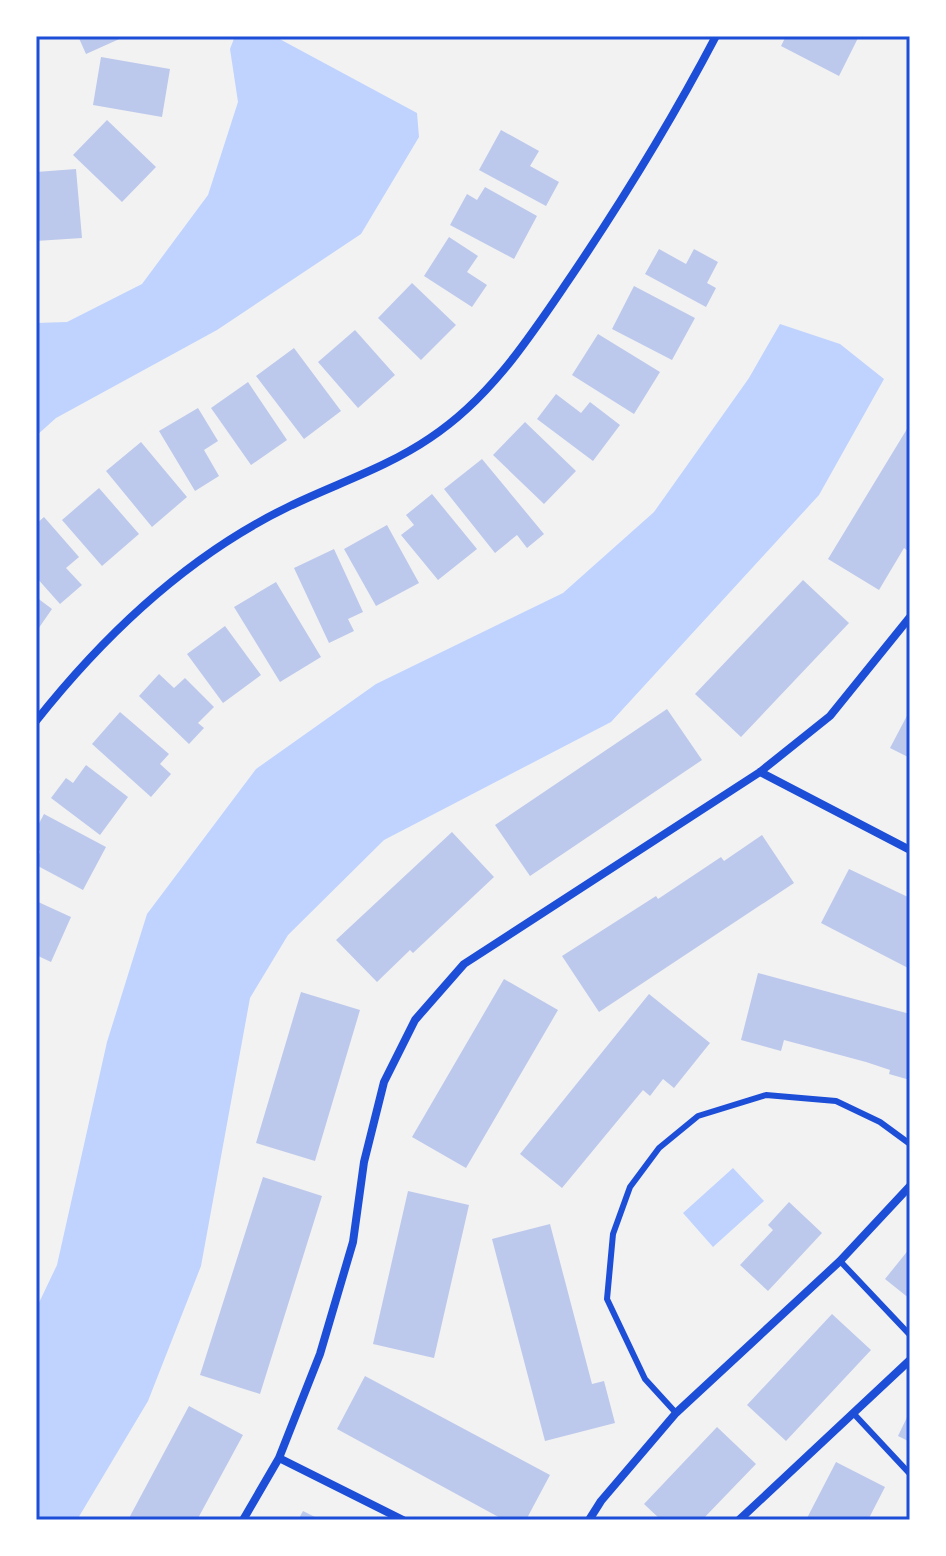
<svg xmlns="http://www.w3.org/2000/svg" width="946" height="1556" viewBox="0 0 946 1556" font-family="'Fira Sans',sans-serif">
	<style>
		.water { fill: #bfd3fe }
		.building { fill: #bdc9ec }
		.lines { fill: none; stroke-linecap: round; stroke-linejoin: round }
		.service { stroke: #1d4ed8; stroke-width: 6 }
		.minor { stroke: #1d4ed8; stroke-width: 8 }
		.neatline { fill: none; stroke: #1d4ed8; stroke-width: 3 }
	</style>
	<rect width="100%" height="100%" fill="#f2f2f2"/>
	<!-- water -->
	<path class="water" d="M235,36H274L417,113L419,137L361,234L217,330L56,418L36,436V323L67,322L142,284L208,195L238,102L230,49Z
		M780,324L840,344L884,379L819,495L611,722L384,840L288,935L250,998L201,1266L148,1401L77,1520H36V1309L57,1265L107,1042L147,914L256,769L376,684L563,593L654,512L749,378Z
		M733,1168L764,1201L713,1247L683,1213Z"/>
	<!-- building -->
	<path class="building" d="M78,36H126L86,54Z
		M786,36H859L839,76L781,46Z
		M101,57L170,69L162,117L93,105Z
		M107,120L156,167L122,202L73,155Z
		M501,130L539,151L530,166L559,182L546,206L479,170Z
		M76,169L82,238L36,241V172Z
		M485,187L537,216L514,259L450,225L467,194L477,200Z
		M449,237L478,256L467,272L487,285L472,307L424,276Z
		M659,249L686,264L694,249L718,262L707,283L716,288L706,307L645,274Z
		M412,283L456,325L421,360L378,318Z
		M634,286L695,318L672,360L612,329Z
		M355,330L395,375L358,408L318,362Z
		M598,334L660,372L634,414L572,375Z
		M294,348L341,411L304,439L256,376Z
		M248,382L287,440L251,465L211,408Z
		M556,394L581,413L590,402L620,425L593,461L537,419Z
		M198,408L218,441L204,450L219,476L195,491L159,431Z
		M525,422L576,471L544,504L493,455Z
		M910,424V548L908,551L904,548L879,590L828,559Z
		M141,442L187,497L152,527L106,471Z
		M482,459L544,534L527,548L517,535L495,553L444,489Z
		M99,488L139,534L102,566L62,520Z
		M432,494L477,549L438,580L401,535L414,525L406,515Z
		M44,517L79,557L66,568L82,585L60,604L36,577V524Z
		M387,525L419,583L376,606L344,549Z
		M334,549L363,612L348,619L354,631L329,643L294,568Z
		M803,580L849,623L741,737L695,694Z
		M276,582L321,657L280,682L234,607Z
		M36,597L52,609L36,632Z
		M225,626L261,675L223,703L187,654Z
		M159,674L174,688L185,678L214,707L198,723L204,728L189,744L139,696Z
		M667,709L702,760L530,876L495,825Z
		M910,710V758L890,748Z
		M120,712L169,754L160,764L171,774L151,797L92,744Z
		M86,765L128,797L100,835L51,798L66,778L73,783Z
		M44,814L106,847L83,890L36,865L40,851L36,848V829Z
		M452,832L494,877L413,953L410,950L377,982L336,940Z
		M762,835L794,883L599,1012L562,956L656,896L658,899L721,857L724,861Z
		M849,869L910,898V969L821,923Z
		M36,901L71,917L51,962L36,955Z
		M758,973L910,1014V1080L889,1074L890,1070L866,1062L784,1040L781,1051L741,1040Z
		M504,979L558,1010L466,1168L412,1137Z
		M301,992L360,1010L315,1161L256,1143Z
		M649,994L710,1043L674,1088L663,1079L650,1096L643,1090L562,1188L520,1154Z
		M263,1177L322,1196L260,1394L200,1375Z
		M408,1191L469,1205L434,1358L373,1344Z
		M789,1202L822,1233L768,1291L740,1265L773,1230L768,1225Z
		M550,1224L592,1384L604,1381L615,1423L545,1441L492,1239Z
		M910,1248V1299L885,1279Z
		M832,1314L871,1350L786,1441L747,1405Z
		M365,1376L550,1475L526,1520H504L337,1429Z
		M189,1406L243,1435L197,1520H128Z
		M910,1411V1442L898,1436Z
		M717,1427L756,1464L702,1520H661L644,1504Z
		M836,1462L885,1487L868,1520H806Z
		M303,1511L321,1520H298Z"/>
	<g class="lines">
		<!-- service -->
		<path class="service" d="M840,1261L910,1335
			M676,1413L645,1379L607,1299L613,1234L630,1187L659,1148L698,1116L766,1095L836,1101L880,1122L910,1144
			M854,1414L910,1474"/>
		<!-- minor -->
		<path class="minor" d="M36,721C105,634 187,556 288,507C335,484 386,468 430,438C492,397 531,335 572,275C624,198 673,118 716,36
			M760,772L910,850
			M279,1458L403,1520
			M243,1520L279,1458L320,1354L353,1242L364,1162L384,1082L415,1020L464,964L760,772L830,716L910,617
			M589,1520L601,1501L676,1413L840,1261L910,1186
			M739,1520L910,1360"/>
	</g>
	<!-- border -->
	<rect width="946" height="1556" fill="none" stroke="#ffffff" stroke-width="76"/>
	<rect x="38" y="38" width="870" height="1480" class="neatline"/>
</svg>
